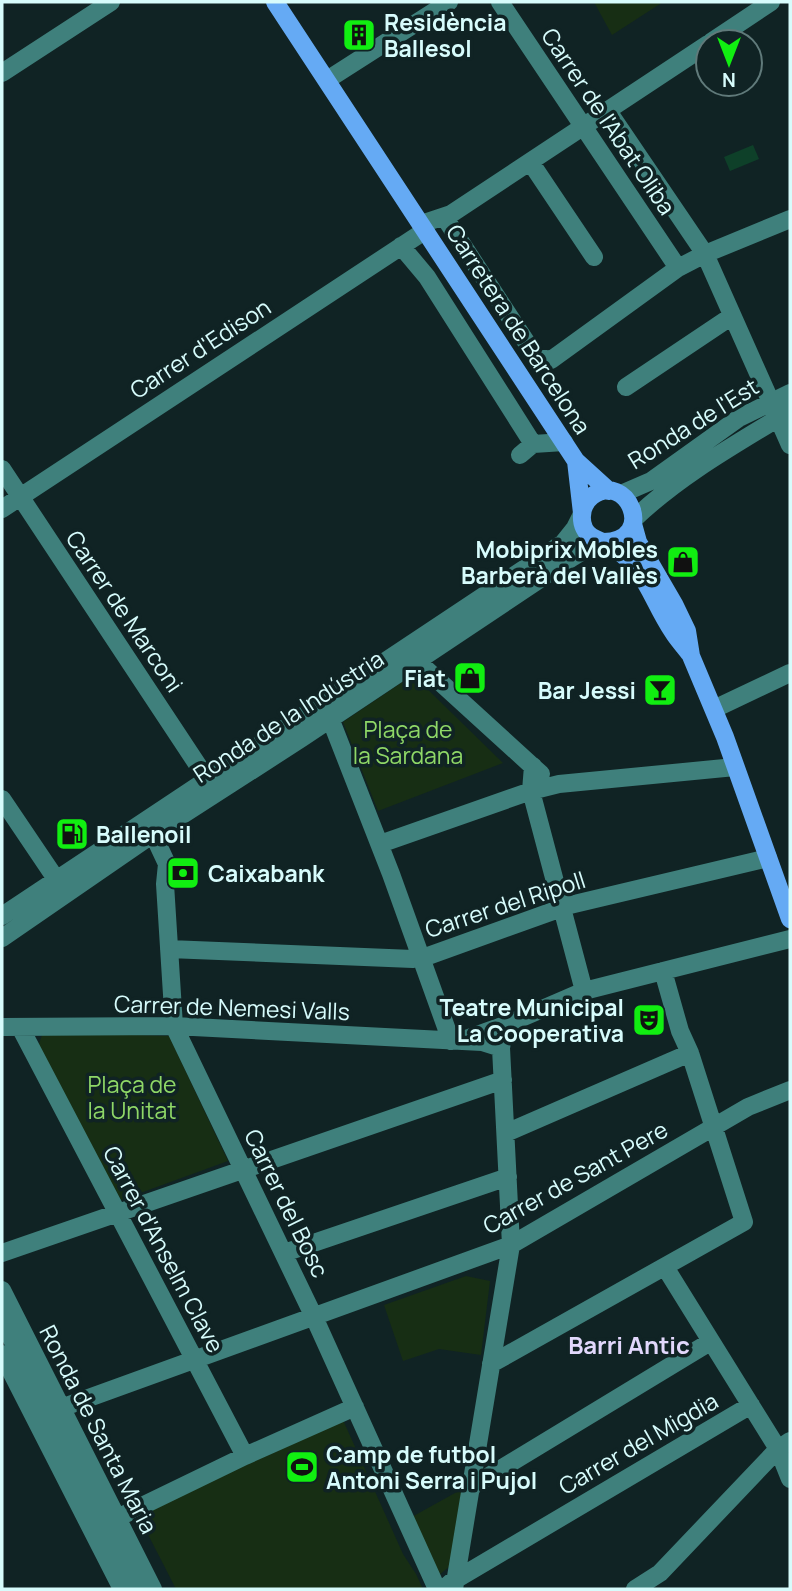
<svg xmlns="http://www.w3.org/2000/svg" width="792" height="1591" viewBox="0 0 792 1591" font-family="Manrope,sans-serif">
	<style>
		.green { fill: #172e14 }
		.water { fill: #0e4029 }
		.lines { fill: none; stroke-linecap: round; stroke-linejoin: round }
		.minor { stroke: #3f807c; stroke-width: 18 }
		.major { stroke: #65aaf4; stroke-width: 18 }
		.labels { text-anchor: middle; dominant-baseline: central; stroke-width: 7; stroke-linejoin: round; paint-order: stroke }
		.poi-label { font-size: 23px; font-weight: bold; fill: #d7fcfc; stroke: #102324; text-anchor: start }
		.street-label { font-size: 23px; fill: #d7fcfc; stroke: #102324 }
		.park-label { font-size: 23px; fill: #8fd867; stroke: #102324 }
		.neighbourhood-label { font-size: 24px; font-weight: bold; fill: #e2d8fc; stroke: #102324 }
	</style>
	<rect width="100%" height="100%" fill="#102324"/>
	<!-- green -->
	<path class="green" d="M594,2H663L612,35Z
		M413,675L503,763L378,811L343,722Z
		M43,1032L169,1036L228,1161L121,1200L38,1047Z
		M466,1276L490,1281L481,1355L439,1349L403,1361L384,1305Z
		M343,1420L403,1554L416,1574L423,1589H176L138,1515Z
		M464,1488L450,1566L439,1575L410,1518Z"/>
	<!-- water -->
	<path class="water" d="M753,145L759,159L730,171L724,157Z"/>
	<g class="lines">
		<!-- minor -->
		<path class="minor" d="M500,2L678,268
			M711,42L771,2
			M2,73L111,2
			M327,80L449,2
			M608,111L705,254L790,445
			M531,163L594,257
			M445,218L536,357L551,360L678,268L705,254L790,219
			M421,224L451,214L708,44
			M401,246L427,277L533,444
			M626,387L732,316
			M520,455L533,444L564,442
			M2,469L207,779
			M621,494L651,481L739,418L790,393
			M2,509L426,230
			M634,519C680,475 736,444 790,411
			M417,661L541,774
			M714,709L790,673
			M330,718L391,874L451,1041
			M533,766L531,791L584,991
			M2,799L56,879
			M153,834L167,864L165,884L174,1026L314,1317L437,1589
			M380,844L531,791L559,784L735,767
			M2,916L563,543L575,528L582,514
			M2,938L153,834L302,738L573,557L589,547L604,542
			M169,949L413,959L428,956L570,905L768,858
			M663,971L680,1031L690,1053
			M2,1027L174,1026L482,1042L501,1048L505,1025
			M20,1027L245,1456
			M466,1039L505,1025L584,991L790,939
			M2,1253L503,1080
			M284,1253L508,1177
			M665,1267L778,1449L790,1479
			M2,1290L153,1589
			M2,1320L139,1589
			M2,1354L122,1589
			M491,1364L744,1222L690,1053L506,1133
			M61,1408L511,1245L748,1107L790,1090
			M471,1487L710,1342
			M117,1518L245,1456L355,1407
			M450,1583L751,1405
			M454,1589L511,1245L501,1048
			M635,1589L660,1573L778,1449L790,1441"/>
		<!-- major -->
		<path class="major" d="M275,2L576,461L609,491
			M576,461L582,513
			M633,524L638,542L674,604L687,631L691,656L725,737L790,919
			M604,542C658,540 627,470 592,496C579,506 578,528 592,537C597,540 602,541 607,544C646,565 650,598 673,632C678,640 684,646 689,653"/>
	</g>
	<!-- icons -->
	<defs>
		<symbol id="building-square" viewBox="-11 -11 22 22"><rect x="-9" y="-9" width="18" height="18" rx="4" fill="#1e1" stroke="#102324"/><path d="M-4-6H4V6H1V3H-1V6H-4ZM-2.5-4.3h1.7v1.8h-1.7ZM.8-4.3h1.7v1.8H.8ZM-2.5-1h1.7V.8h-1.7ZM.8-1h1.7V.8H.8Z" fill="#111"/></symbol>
		<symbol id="shop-square" viewBox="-11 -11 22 22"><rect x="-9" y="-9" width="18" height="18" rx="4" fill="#1e1" stroke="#102324"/><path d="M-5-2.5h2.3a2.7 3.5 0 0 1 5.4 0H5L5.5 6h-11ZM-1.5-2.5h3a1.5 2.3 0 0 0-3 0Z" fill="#111"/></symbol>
		<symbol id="bar-square" viewBox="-11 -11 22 22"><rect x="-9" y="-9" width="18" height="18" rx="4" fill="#1e1" stroke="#102324"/><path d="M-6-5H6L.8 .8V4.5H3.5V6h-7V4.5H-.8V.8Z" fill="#111"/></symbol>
		<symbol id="fuel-square" viewBox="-11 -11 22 22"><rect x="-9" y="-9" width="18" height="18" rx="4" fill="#1e1" stroke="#102324"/><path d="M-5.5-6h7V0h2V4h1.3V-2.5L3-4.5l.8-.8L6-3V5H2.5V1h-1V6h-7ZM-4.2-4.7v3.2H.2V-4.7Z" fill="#111"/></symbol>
		<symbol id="bank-square" viewBox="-11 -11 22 22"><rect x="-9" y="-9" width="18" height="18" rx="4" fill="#1e1" stroke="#102324"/><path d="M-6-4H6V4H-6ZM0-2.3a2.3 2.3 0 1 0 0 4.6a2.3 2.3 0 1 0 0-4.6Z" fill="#111"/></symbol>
		<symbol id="theatre-square" viewBox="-11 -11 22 22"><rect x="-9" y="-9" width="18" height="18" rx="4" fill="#1e1" stroke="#102324"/><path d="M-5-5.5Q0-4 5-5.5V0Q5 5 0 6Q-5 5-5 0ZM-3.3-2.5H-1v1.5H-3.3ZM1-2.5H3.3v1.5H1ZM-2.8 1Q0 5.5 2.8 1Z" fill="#111"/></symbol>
		<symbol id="stadium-square" viewBox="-11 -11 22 22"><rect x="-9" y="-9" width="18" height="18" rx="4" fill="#1e1" stroke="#102324"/><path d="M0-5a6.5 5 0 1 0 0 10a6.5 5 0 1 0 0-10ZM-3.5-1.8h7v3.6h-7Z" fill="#111"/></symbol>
	</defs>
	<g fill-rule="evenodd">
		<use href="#building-square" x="340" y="16" width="38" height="38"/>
		<use href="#shop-square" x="664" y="543" width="38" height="38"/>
		<use href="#shop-square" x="451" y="659" width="38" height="38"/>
		<use href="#bar-square" x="641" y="671" width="38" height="38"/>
		<use href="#fuel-square" x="53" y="815" width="38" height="38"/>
		<use href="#bank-square" x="164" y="854" width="38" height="38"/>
		<use href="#theatre-square" x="630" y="1001" width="38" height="38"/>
		<use href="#stadium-square" x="283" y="1448" width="38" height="38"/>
	</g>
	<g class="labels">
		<!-- poi labels -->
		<g class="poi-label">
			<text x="384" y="22">Residència<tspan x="384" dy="26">Ballesol</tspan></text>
			<text x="658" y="549" text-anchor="end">Mobiprix Mobles<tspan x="658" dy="26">Barberà del Vallès</tspan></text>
			<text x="446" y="678" text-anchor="end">Fiat</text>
			<text x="636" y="690" text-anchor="end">Bar Jessi</text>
			<text x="96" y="834">Ballenoil</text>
			<text x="208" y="873">Caixabank</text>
			<text x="624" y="1007" text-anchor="end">Teatre Municipal<tspan x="624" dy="26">La Cooperativa</tspan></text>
			<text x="326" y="1454">Camp de futbol<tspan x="326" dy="26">Antoni Serra i Pujol</tspan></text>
		</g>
		<!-- street labels -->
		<g class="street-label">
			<text transform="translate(609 121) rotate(56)">Carrer de l'Abat Oliba</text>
			<text transform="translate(519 329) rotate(57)">Carretera de Barcelona</text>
			<text transform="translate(200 348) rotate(-33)">Carrer d'Edison</text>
			<text transform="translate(693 423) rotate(-32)">Ronda de l'Est</text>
			<text transform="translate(125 611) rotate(56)">Carrer de Marconi</text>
			<text transform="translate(288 716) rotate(-33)">Ronda de la Indústria</text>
			<text transform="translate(505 904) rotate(-18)">Carrer del Ripoll</text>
			<text transform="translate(232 1007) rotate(2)">Carrer de Nemesi Valls</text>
			<text transform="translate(575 1177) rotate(-29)">Carrer de Sant Pere</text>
			<text transform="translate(287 1203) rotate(64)">Carrer del Bosc</text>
			<text transform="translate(164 1249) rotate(62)">Carrer d'Anselm Clave</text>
			<text transform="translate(99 1429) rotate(63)">Ronda de Santa Maria</text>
			<text transform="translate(638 1443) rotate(-30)">Carrer del Migdia</text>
		</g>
		<!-- park labels -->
		<g class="park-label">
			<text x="408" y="729">Plaça de<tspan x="408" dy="26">la Sardana</tspan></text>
			<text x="132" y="1084">Plaça de<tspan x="132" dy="26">la Unitat</tspan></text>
		</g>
		<!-- neighbourhood labels -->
		<g class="neighbourhood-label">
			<text x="629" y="1344">Barri Antic</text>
		</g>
	</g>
	<!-- border -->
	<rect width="792" height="1591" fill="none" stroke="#d7fcfc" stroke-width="7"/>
	<!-- north arrow -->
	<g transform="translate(729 63) rotate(180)"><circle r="33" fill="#102324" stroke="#607a7a" stroke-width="2"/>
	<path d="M0-5L12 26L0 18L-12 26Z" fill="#11ee11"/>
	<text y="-10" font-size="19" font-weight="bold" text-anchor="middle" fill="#d7fcfc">N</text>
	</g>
</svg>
